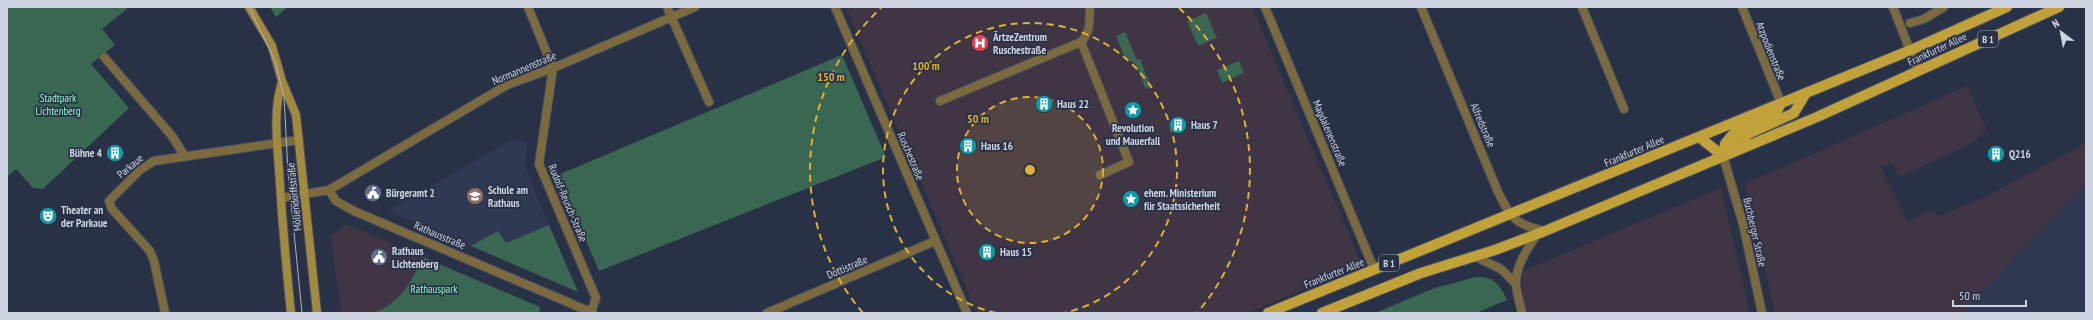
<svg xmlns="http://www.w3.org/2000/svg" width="2093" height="320" viewBox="0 0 2093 320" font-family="'PT Sans Narrow',sans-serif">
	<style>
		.commercial { fill: #3f3545 }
		.built { fill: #2f3954 }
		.green { fill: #3a6752 }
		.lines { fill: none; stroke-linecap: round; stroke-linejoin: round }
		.minor-casing { stroke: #474e62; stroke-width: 10 }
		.tertiary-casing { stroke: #474e62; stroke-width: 10 }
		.secondary-casing { stroke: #474e62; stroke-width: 10 }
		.primary-casing { stroke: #474e62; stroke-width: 12 }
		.minor { stroke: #7a6a3d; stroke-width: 8 }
		.tertiary { stroke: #7a6a3d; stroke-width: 8 }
		.secondary { stroke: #a2893d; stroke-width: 8 }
		.primary { stroke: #c1a13a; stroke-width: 10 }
		.tram { stroke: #afb5c4; stroke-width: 1 }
		.ring { fill: none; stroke: #deb133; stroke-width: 2; stroke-dasharray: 7 5 }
		.labels { text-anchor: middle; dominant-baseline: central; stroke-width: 3.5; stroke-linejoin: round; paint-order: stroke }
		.shield { fill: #293146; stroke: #9ca3b2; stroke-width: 1 }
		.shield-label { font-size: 10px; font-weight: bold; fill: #ced4e1 }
		.poi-label { font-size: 11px; font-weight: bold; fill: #ced4e1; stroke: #293146; text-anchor: start }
		.street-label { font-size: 11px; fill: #ced4e1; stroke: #293146 }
		.park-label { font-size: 11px; fill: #92f8c9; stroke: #293146 }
		.centre { fill: #deb133; stroke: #293146; stroke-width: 2 }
		.ring-label { font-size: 12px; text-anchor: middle; font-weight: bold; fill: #deb133; stroke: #293146; stroke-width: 3.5; stroke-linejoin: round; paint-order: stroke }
	</style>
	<rect width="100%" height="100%" fill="#293146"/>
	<!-- commercial -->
	<path class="commercial" d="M846,7H1252L1357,253L1360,260L1359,266L1248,313H977Z
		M1967,86L1987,130L1971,144L1899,177L1891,162L1881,167L1907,222L1932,210L1939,216L1987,196L2086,143V184L1963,313H1775L1745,184Z
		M1721,188L1750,313H1526L1522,290L1523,271Z
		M346,224L423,257L413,278L400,297L391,305L373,313H341L330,236Z"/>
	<!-- built -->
	<path class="built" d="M511,140L527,142L525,166L549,225L506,243L498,231L471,246L388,211Z
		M2086,184V313H1963L2058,214Z"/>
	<!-- green -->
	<path class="green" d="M7,7H129L102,29L115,45L91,64L129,108L43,189L33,188L16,169L7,177Z
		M270,7H288L276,17Z
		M1206,13L1217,38L1198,46L1187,21Z
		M1125,32L1137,60L1140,59L1151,87L1146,89L1135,64L1124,56L1116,36Z
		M842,55L886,157L599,271L558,175Z
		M1239,61L1244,73L1222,83L1217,70Z
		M549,225L578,292L471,246L498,231L506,243Z
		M423,257L540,307L539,313H373C401,303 411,282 423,257Z
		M1476,277C1494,276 1500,285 1507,300L1476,313H1375L1435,288Z"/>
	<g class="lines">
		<defs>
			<path id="minor" d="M528,7L553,68L539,164L596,298L591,312
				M667,7L709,102
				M1265,7L1374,269
				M1582,7L1624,109
				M1893,7L1918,71
				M1910,23L1924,19L1944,7
				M1081,42L1129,162L1100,175
				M104,57L172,136L184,155
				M940,101L1081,42C1091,32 1089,21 1090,7
				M1723,156L1743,224L1762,313
				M329,190L336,201L354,211L593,313
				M281,198L329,190L507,85L553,68L695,7
				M1474,256L1501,269L1516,284
				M165,313L154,261L150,251L112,209L109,201L140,170L154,161L299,140
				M767,313L935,241
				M1522,313C1520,304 1517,294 1516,285C1515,266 1528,248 1537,234"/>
			<path id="tertiary" d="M835,7L967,313
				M1421,7L1498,192C1512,219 1514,224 1545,231
				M1742,7L1781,103"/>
			<path id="secondary" d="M249,7L272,46L282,81L296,115L317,313
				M282,82C273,110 277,141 279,170C282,218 286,265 291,313"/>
			<path id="primary" d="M1699,137L1723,156
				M1731,150L1748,134L1794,113L1806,93
				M1723,156L1725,144L1734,133L1775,115L1781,103
				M1268,313L1911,50L2007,7
				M1322,313L1421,273L1495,250L1545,231L1817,117L2059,7"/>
		</defs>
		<!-- minor casing -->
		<use href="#minor" class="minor-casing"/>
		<!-- tertiary casing -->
		<use href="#tertiary" class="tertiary-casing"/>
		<!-- secondary casing -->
		<use href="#secondary" class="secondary-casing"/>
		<!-- primary casing -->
		<use href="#primary" class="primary-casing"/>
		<!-- minor -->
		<use href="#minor" class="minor"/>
		<!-- tertiary -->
		<use href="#tertiary" class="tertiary"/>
		<!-- secondary -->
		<use href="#secondary" class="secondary"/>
		<!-- primary -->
		<use href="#primary" class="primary"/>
		<!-- tram -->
		<path class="tram" d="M249,7L275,61L284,97L288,172L302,313"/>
	</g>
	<!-- distance rings -->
	<circle cx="1030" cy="170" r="73" fill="#deb133" fill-opacity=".12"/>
	<g class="ring">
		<circle cx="1030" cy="170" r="73"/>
		<path d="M996 313A147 147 0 1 1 1064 313"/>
		<path d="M863 313A220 220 0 0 1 881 8M1179 8A220 220 0 0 1 1197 313"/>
	</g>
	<!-- icons -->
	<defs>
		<symbol id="hospital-disc" viewBox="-11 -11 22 22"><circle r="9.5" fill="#e0444e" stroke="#293146"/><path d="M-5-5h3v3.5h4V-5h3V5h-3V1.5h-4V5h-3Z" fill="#fff"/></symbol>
		<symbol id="building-disc" viewBox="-11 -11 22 22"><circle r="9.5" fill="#0f9aa8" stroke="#293146"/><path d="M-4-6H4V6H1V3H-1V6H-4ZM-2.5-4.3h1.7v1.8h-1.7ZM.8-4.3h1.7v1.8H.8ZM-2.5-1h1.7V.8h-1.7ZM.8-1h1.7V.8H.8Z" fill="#fff"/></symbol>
		<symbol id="sight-disc" viewBox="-11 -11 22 22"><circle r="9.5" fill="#0f9aa8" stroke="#293146"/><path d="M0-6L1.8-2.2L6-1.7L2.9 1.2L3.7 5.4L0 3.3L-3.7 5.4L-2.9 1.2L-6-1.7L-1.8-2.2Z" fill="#fff"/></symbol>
		<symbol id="civic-disc" viewBox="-11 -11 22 22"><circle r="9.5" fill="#5c6f8a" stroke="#293146"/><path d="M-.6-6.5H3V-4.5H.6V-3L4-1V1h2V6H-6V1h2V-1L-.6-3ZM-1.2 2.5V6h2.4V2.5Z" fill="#fff"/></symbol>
		<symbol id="school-disc" viewBox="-11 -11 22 22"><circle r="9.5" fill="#8d6e63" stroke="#293146"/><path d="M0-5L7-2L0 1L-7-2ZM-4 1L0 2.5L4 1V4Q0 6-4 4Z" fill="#fff"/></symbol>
		<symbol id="theatre-disc" viewBox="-11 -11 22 22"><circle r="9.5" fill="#0f9aa8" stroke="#293146"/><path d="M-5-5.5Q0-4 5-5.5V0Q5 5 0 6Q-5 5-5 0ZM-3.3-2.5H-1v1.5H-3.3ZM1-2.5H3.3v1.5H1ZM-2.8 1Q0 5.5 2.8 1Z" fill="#fff"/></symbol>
	</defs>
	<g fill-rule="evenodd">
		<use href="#hospital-disc" x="970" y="33" width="20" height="20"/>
		<use href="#building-disc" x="1034" y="94" width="20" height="20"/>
		<use href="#sight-disc" x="1123" y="100" width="20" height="20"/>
		<use href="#building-disc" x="1168" y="115" width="20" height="20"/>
		<use href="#building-disc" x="958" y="136" width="20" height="20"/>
		<use href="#building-disc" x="105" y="143" width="20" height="20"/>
		<use href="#building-disc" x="1986" y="144" width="20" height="20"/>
		<use href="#civic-disc" x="363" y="183" width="20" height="20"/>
		<use href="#school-disc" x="465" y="186" width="20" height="20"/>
		<use href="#sight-disc" x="1121" y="189" width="20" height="20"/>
		<use href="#theatre-disc" x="38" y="206" width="20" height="20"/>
		<use href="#building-disc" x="977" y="242" width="20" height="20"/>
		<use href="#civic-disc" x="369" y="247" width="20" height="20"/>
	</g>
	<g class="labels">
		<!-- shield labels -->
		<g class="shield">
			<rect x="1978" y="31" width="20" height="16" rx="3"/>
			<rect x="1379" y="255" width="20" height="16" rx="3"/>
		</g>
		<g class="shield-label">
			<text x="1988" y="39">B 1</text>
			<text x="1389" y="263">B 1</text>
		</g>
		<!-- poi labels -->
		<g class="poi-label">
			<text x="993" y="37">ÄrtzeZentrum<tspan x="993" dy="13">Ruschestraße</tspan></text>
			<text x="1057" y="104">Haus 22</text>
			<text x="1191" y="125">Haus 7</text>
			<text x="1133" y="128" text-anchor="middle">Revolution<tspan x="1133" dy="13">und Mauerfall</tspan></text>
			<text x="981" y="146">Haus 16</text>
			<text x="102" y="153" text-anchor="end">Bühne 4</text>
			<text x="2009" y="154">Q216</text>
			<text x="488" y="190">Schule am<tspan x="488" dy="13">Rathaus</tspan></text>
			<text x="386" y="193">Bürgeramt 2</text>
			<text x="1144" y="193">ehem. Ministerium<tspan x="1144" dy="13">für Staatssicherheit</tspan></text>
			<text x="61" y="210">Theater an<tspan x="61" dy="13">der Parkaue</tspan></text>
			<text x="392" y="251">Rathaus<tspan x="392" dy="13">Lichtenberg</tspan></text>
			<text x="1000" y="252">Haus 15</text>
		</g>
		<!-- street labels -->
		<g class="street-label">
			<text transform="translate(1937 49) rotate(-25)">Frankfurter Allee</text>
			<text transform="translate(1771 51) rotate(68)">Atzpodienstraße</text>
			<text transform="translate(524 68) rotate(-23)">Normannenstraße</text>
			<text transform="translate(1483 125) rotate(67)">Alfredstraße</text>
			<text transform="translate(1330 133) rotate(67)">Magdalenenstraße</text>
			<text transform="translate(1634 151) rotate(-23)">Frankfurter Allee</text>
			<text transform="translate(911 156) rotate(67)">Ruschestraße</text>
			<text transform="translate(130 166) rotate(-40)">Parkaue</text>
			<text transform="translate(294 197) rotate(-96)">Möllendorffstraße</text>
			<text transform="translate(568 203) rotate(67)">Rudolf-Reusch-Straße</text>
			<text transform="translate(1755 232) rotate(77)">Buchberger Straße</text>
			<text transform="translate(440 235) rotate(23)">Rathausstraße</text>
			<text transform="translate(847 267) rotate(-23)">Dottistraße</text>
			<text transform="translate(1334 273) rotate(-22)">Frankfurter Allee</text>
		</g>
		<!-- park labels -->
		<g class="park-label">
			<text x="58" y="98">Stadtpark<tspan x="58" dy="13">Lichtenberg</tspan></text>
			<text x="434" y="289">Rathauspark</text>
		</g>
	</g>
	<circle cx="1030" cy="170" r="6" class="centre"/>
	<g class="ring-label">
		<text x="926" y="70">100 m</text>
		<text x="831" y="81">150 m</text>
		<text x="978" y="123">50 m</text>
	</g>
	<!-- border -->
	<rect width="2093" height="320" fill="none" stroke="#ced4e1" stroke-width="16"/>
	<!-- north arrow -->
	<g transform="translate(2061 32) rotate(328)" stroke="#293146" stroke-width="3" paint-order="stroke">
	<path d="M0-3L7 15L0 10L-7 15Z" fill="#ced4e1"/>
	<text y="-6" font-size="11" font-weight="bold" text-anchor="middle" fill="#ced4e1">N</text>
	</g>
	<!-- scale -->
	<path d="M1953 300v6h73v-6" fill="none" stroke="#ced4e1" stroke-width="2"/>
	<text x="1959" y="300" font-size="12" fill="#ced4e1" stroke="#293146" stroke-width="3" paint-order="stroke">50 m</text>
</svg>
